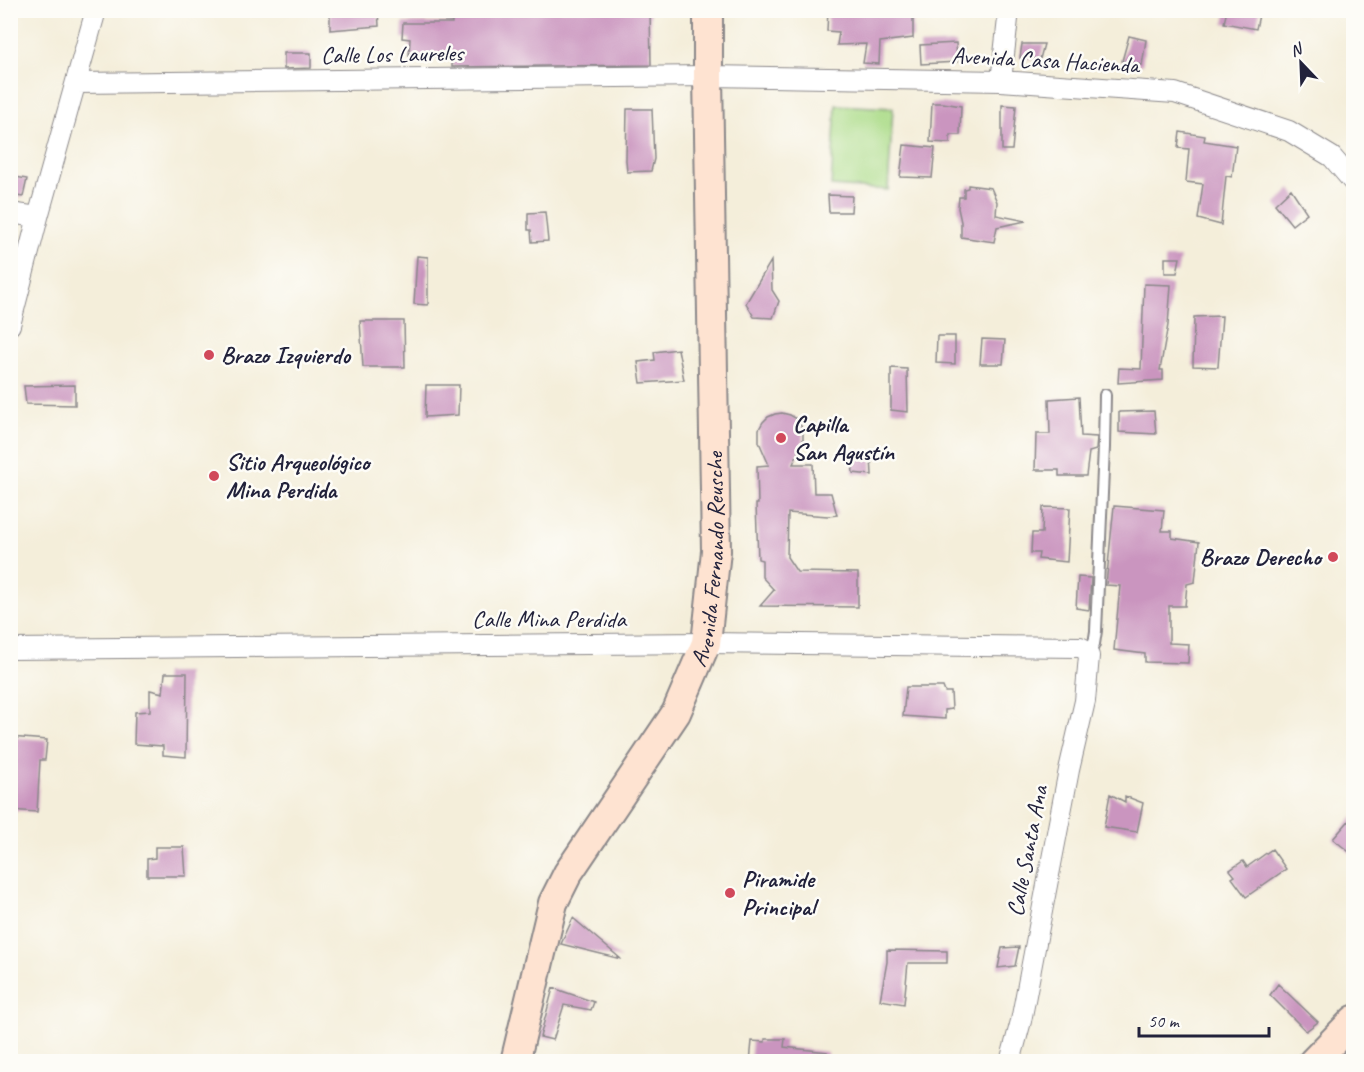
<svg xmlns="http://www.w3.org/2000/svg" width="1364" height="1072" viewBox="0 0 1364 1072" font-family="Caveat,sans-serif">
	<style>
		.green { fill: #acdc89; stroke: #677f62; stroke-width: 1.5 }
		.building { fill: #ca95bf }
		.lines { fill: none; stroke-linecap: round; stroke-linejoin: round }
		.lane-casing { stroke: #8b888a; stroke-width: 14 }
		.street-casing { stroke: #8b888a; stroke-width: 22 }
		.secondary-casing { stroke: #8b888a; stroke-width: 32 }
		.lane { stroke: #fff; stroke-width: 10 }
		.street { stroke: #fff; stroke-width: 20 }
		.secondary { stroke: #fee3d1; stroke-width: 28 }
		.poi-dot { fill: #d1495b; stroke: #fdfcf7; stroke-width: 2 }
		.labels { text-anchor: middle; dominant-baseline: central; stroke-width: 5; stroke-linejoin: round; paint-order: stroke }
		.street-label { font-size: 24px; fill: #22223b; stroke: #fdfcf7 }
		.poi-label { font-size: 24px; font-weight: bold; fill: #22223b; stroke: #fdfcf7; text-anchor: start }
	</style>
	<rect width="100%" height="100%" fill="#fdfcf7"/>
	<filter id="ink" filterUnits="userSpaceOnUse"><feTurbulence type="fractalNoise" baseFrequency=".0167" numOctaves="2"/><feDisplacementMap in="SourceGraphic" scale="12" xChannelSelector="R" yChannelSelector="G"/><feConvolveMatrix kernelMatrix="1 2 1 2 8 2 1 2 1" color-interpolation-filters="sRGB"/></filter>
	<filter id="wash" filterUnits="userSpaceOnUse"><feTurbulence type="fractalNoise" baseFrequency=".008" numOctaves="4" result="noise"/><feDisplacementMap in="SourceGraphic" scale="24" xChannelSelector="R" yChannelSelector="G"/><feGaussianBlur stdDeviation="1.35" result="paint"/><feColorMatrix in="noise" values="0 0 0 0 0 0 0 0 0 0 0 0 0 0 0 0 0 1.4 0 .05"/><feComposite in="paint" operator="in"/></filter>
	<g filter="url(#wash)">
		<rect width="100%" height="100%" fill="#f4eeda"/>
		<!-- green -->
		<path class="green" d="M836,105L893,108L888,190L831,186Z"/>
		<g id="blocks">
			<!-- building -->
			<path class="building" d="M330,10H378L379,26L330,30Z
				M452,10H650L651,65L452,67V56H409L410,39L402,38L403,23H452Z
				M828,10H913V38L880,42L879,64L863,63L866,44L837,45L839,32L827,31Z
				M1227,10H1260L1256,29L1224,23Z
				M1129,36L1146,40L1142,65L1122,61Z
				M956,43L957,62L921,64L920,45Z
				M1022,44H1044L1040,59L1020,58Z
				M284,53H311V68L284,69Z
				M932,103H943L961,106L960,135H950V143L930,142Z
				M1002,105L1016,106L1012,150H1002Z
				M627,109H652L654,159L651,171L627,172L626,160Z
				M1180,132L1205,136L1204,141L1236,146L1232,177L1226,176L1221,225L1198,219L1203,184L1186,182L1189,149L1178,148Z
				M904,145L935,148L932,178L900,177Z
				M10,176L27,179L23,197L10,195Z
				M968,185L991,188L997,202L996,215L1026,221L997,227L994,242L961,237V222L958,208L959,197H964V189L968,188Z
				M1291,189L1307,213L1292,225L1275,204Z
				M828,195L852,196L851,212H829Z
				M545,212L548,241L532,242L531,230H528V213Z
				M417,256L428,257V305L414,304Z
				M1165,258H1180L1177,273H1165Z
				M771,261L772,290L779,301L773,318L754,317L746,303Z
				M1144,284L1171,285L1168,325L1160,370H1163V380L1118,383L1119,368L1141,369Z
				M1222,316L1218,367L1193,366L1194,317Z
				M360,321H404L405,367H363Z
				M937,336H955V364L936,363Z
				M982,339L1005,340L1003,364H980Z
				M678,349L684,380L641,383L638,362L655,360L654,352Z
				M891,368L907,369L908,412L891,410Z
				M75,385V405L26,404L24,386Z
				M426,385H459L458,415L425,417Z
				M1079,397L1081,436L1097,437L1096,450L1089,452L1086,476H1059V470H1035L1036,434H1050L1049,399Z
				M1154,411L1156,434L1119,432V412Z
				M782,413L790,415L797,419L801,426L803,433V441L793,464H813L814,493H831L837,515L828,516L788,513L787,557L797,572L858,573V607L760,606L774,590L762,577V560L758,559L756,504H758L757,466L769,465L759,442V429L763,422L768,417L775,414Z
				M852,456H871L872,475L853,473Z
				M1114,506L1164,510L1162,531H1172V538L1199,542L1195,582L1187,584L1185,606H1169V643L1189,644L1188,663L1145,662V654L1114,650L1120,586L1106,585Z
				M1043,507L1070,508L1067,562L1038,559L1039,553H1031L1032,533H1042Z
				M1078,577L1091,578L1089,610L1076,608Z
				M165,673H187L186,757L163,755V746L134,744L135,712L150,711V690L163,693Z
				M906,687H943L945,692H951L952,709L945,710V719L903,716Z
				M10,737L47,740L45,760H40L37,812L10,810Z
				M1110,794L1125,802V796L1143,803L1137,832L1104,827Z
				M1353,816V855L1333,839Z
				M155,847H184L186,876H147V859L155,858Z
				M1272,849L1286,869L1246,897L1232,878L1235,876L1230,870L1243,861L1247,867Z
				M573,918L621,959L561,944Z
				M1019,947L1015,966L998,968L1002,948Z
				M887,950L947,951V963H908L904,1004L880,1000L887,962Z
				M1278,984L1318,1022L1306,1031L1270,995Z
				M553,988L594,1002L591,1010L564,1005L553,1040L540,1037Z
				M765,1039H785L784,1047L827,1052V1062H750L752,1041L765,1042Z"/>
		</g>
	</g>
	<g filter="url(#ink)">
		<use href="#blocks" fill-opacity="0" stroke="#8b888a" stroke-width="1.5"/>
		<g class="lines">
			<defs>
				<path id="lane" d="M1089,656L1094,644L1096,631L1104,447L1105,395"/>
				<path id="street" d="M1001,81L1009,10
					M76,83L708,76L1001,81L1175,93L1289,131L1332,157L1354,183
					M10,213L38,217
					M10,325L38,217L96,10
					M10,649L706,643L1080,647L1086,650L1089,656L1085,701L1069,770L1021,1021L1010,1062"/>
				<g id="secondary">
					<path id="s1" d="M515,1062L553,903L568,873L676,713L706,643L716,551L708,76V10"/>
					<path d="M1313,1062L1354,1020"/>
				</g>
			</defs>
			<!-- lane casing -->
			<use href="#lane" class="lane-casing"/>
			<!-- street casing -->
			<use href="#street" class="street-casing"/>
			<!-- secondary casing -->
			<use href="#secondary" class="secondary-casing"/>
			<!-- lane -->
			<use href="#lane" class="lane"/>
			<!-- street -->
			<use href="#street" class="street"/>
			<!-- secondary -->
			<use href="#secondary" class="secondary"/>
		</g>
	</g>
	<!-- markers -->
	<g class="poi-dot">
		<circle cx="209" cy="355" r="6"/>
		<circle cx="781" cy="438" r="6"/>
		<circle cx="214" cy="476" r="6"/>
		<circle cx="1333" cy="557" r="6"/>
		<circle cx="730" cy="893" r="6"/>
	</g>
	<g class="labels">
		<!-- street labels -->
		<g class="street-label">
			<text transform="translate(392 54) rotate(-1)">Calle Los Laureles</text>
			<text transform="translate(1045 60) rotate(3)">Avenida Casa Hacienda</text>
			<text stroke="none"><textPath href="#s1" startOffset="550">Avenida Fernando Reusche</textPath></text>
			<text x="549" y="619">Calle Mina Perdida</text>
			<text transform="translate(1027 851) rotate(-79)">Calle Santa Ana</text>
		</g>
		<!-- poi labels -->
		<g class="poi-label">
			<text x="221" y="355">Brazo Izquierdo</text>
			<text x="793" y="424">Capilla<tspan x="793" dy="28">San Agustín</tspan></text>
			<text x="226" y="462">Sitio Arqueológico<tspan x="226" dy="28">Mina Perdida</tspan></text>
			<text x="1321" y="557" text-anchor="end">Brazo Derecho</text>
			<text x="742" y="879">Piramide<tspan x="742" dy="28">Principal</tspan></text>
		</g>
	</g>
	<!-- margin -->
	<rect width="1364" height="1072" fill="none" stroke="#fdfcf7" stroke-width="36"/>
	<!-- north arrow -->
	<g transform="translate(1301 63) rotate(337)" stroke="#fdfcf7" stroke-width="4.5" paint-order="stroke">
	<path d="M0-4.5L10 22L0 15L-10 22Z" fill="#22223b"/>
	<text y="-9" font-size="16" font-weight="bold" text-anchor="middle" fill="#22223b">N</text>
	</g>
	<!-- scale -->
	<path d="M1139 1027v9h130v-9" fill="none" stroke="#22223b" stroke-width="3"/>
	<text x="1148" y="1027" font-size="18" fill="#22223b" stroke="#fdfcf7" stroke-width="4.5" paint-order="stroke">50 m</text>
</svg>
